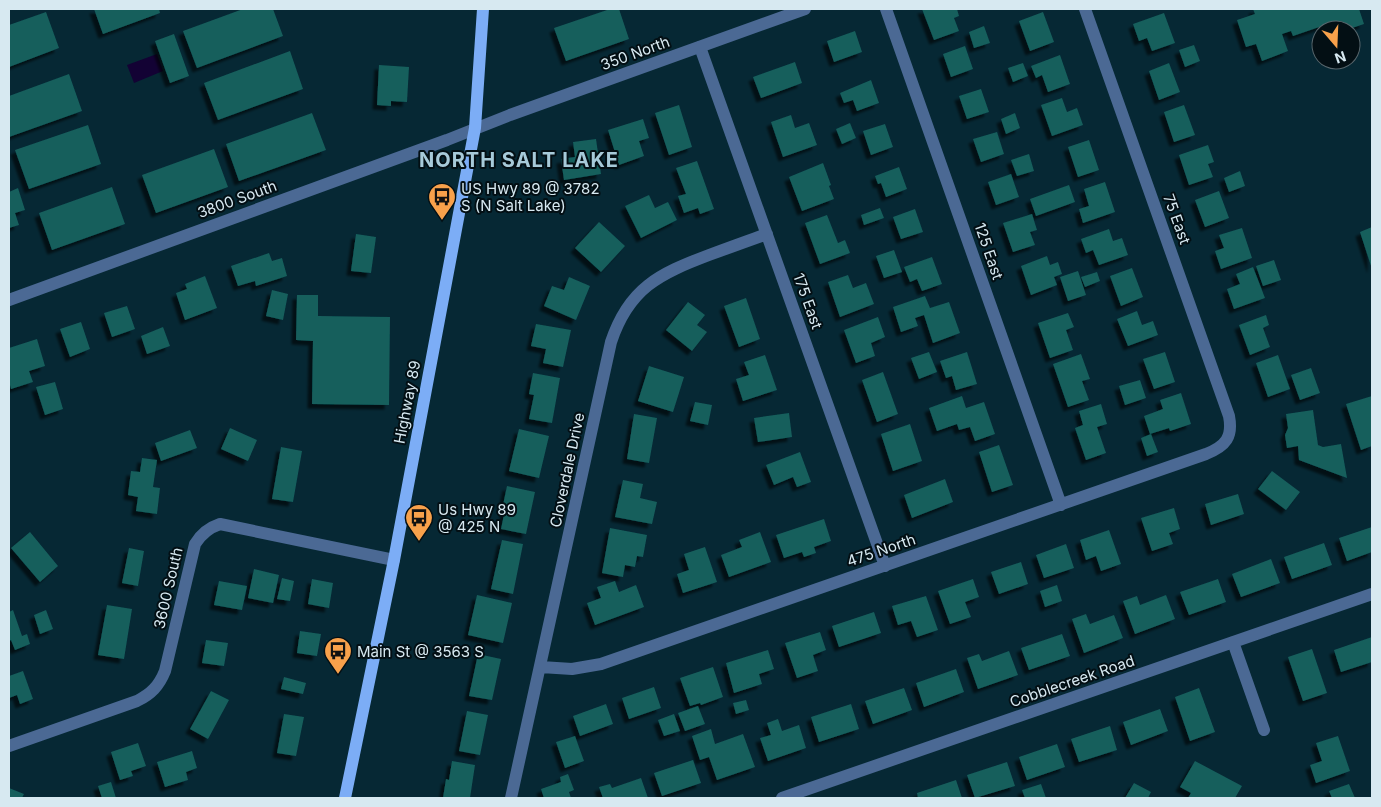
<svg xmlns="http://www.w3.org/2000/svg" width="1381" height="807" viewBox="0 0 1381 807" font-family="Inter,sans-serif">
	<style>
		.water { fill: #130234 }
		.building { fill: #155e5c; filter: url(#shadow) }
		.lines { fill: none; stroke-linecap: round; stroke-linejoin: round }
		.minor { stroke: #4b6994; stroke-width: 12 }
		.tertiary { stroke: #4b6994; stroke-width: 12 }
		.primary { stroke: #7cadf6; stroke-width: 12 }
		.labels { text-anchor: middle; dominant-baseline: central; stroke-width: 4; stroke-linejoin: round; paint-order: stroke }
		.street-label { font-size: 15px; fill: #d7e9f1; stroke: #030f14 }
		.poi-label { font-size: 15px; fill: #d7e9f1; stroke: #030f14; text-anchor: start }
		.district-label { font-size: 20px; font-weight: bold; letter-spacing: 1px; fill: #a7cad9; stroke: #030f14 }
	</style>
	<defs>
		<filter id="shadow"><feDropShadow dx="-4.5" dy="4.5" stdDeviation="1" flood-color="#0009"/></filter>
	</defs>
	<rect width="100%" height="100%" fill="#062834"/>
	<!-- water -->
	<path class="water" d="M157,54L163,71L134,83L127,65Z"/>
	<!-- building -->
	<path class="building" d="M94,9H159L160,13L103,34Z
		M243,9H273L283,36L197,68L183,31Z
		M610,9H619L629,39L566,61L554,28Z
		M922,9H957L959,16L954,18L959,31L934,40Z
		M1253,9H1359L1364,24L1346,30H1327L1325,25L1293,36L1291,31L1282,34L1288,51L1262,61L1256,44L1246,47L1237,20L1255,14Z
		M46,12L59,48L9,67V25Z
		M1043,12L1054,42L1030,51L1019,21Z
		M1164,13L1175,43L1152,51L1147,38L1139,41L1133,24Z
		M984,26L990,43L974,48L969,32Z
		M855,31L862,52L834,62L827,41Z
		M174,34L189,76L170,83L155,41Z
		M1194,45L1200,61L1185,67L1179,50Z
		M965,46L973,69L951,77L943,54Z
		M290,51L303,89L218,120L204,83Z
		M1060,55L1070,84L1048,92L1042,75L1036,78L1031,66Z
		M795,62L802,83L761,98L753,77Z
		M1023,63L1028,76L1013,82L1008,68Z
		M1169,63L1180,92L1159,100L1149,71Z
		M379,65L409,67L407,102L391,101V106L377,105Z
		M69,74L82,111L9,137V96Z
		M871,80L879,103L857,111L853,100L844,103L840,93Z
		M981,89L989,112L967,119L959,96Z
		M1062,98L1067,112L1077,108L1083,125L1052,136L1041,105Z
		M679,105L692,147L669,155L655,113Z
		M1184,105L1195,135L1174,142L1164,112Z
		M312,113L326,150L239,181L226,144Z
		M1015,113L1020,128L1006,134L1001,119Z
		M791,115L795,128L809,123L817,145L783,157L771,122Z
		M643,119L649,138L639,141L644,156L619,165L608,130Z
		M850,123L856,138L842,144L836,129Z
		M885,124L893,147L871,155L863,131Z
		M88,125L101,164L29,189L15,150Z
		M997,132L1004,154L981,162L973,139Z
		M596,139L601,174L564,180L561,159L575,157L573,142Z
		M1089,140L1099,170L1078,177L1068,147Z
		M1208,145L1214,162L1208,164L1213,177L1189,185L1179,155Z
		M214,149L228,187L156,213L142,175Z
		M1029,154L1034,171L1017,176L1011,160Z
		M697,161L714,209L700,214L698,208L684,213L678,196L686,194L676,168Z
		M823,163L831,185L829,186L834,199L802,211L789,177Z
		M899,167L907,189L886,197L881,183L878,184L875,176Z
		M1240,171L1245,186L1229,192L1224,178Z
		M1011,174L1019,197L996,205L988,182Z
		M1105,182L1115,212L1083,223L1079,209L1089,206L1084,189Z
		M1069,185L1075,202L1036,216L1030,199Z
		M112,187L125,224L52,250L39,213Z
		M18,188L25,210L15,213L19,225L9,228V192Z
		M1219,191L1229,218L1205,227L1195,200Z
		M649,195L655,208L668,202L677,220L641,238L625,206Z
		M880,208L884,218L864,225L861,215Z
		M915,209L923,232L901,239L893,217Z
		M1032,214L1037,230L1030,232L1035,245L1013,252L1003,223Z
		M827,215L838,243L845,240L850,253L820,264L805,223Z
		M599,222L625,246L601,272L575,248Z
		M1372,227V269L1360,232Z
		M1242,228L1252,258L1221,269L1215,251L1224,248L1219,235Z
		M1109,229L1113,241L1122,238L1128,255L1099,265L1093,250L1086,253L1081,239Z
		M356,234L376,237L371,273L351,271Z
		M894,250L902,272L884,278L876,256Z
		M269,253L272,261L282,258L287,276L256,286L255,281L238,286L231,266Z
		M1047,256L1050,265L1058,262L1062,274L1054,277L1057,285L1031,295L1021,266Z
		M932,257L942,284L922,291L917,279L910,282L904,267Z
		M1274,260L1281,280L1263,286L1256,266Z
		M1253,267L1265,298L1234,309L1227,289L1240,284L1236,274Z
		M1132,268L1143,297L1121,306L1110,276Z
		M1078,271L1086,295L1068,301L1060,277Z
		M1097,272L1100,281L1085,287L1081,277Z
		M848,275L853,288L866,283L874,304L840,317L828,282Z
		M205,276L217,308L185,320L176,293L187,289L185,284Z
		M569,277L590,286L576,320L544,306L552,286L564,290Z
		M272,290L288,294L283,320L266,316Z
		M297,295H318V316L390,317L389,405L312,404L313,341L296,340Z
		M925,296L930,308L949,302L960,333L933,343L924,315L915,318L918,326L901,332L893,307Z
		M746,298L760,339L739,347L724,306Z
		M688,302L705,315L697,325L707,332L692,351L666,330Z
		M127,306L135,329L112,337L104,313Z
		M1137,311L1142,325L1153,321L1158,335L1128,346L1117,319Z
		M1068,313L1074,327L1066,330L1073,350L1050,358L1038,323Z
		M1266,315L1269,325L1263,328L1270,347L1250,355L1239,325Z
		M878,317L885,337L871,343L875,356L856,363L844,330Z
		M81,322L90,349L70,357L60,329Z
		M536,324L571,330L563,367L543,363L546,349L531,346Z
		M163,327L170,346L147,354L141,336Z
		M37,339L45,366L29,371L33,382L11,389L9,381V348Z
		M929,352L937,372L919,379L911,358Z
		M967,352L977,384L956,390L952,376L946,378L940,361Z
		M1165,352L1175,382L1154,389L1143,359Z
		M1081,354L1090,379L1082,381L1089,400L1068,407L1053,364Z
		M765,355L777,390L743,401L736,379L749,375L744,362Z
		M1278,355L1290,389L1268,397L1256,363Z
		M649,366L684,377L673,412L638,401Z
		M1311,368L1320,393L1300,400L1291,375Z
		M883,372L898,414L877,422L862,380Z
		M533,373L560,378L552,423L529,419L534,395L529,394Z
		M1140,380L1146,398L1125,405L1119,386Z
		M55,382L63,409L45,415L36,387Z
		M1181,393L1191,424L1170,431L1169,428L1150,434L1144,416L1163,409L1160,400Z
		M962,396L966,408L984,402L995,434L975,441L970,427L959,430L957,424L937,431L929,408Z
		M1372,396V446L1361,450L1346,404Z
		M695,402L712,405L708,425L690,421Z
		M1101,404L1107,424L1097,427L1106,453L1086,460L1075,428L1083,425L1079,411Z
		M1313,410L1318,445L1323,447L1341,444L1347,478L1299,460L1298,446L1287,448L1285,435L1288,428L1286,414Z
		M789,413L792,437L758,442L754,418Z
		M634,414L657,418L649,463L627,459Z
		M910,424L922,461L893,471L881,434Z
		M230,428L257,440L248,461L221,449Z
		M519,429L549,436L539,478L509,471Z
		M190,430L197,448L161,461L155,443Z
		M1151,434L1158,452L1147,456L1141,438Z
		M999,445L1013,485L992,492L979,452Z
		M281,447L302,451L293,502L272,499Z
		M800,452L811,482L797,487L793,477L774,485L766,465Z
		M142,458L157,460L153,487L160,488L157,514L136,511L138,497L128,495L131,471L140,472Z
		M1272,471L1300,492L1286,510L1258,489Z
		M945,479L953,502L912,518L904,495Z
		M623,480L643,484L640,498L657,502L652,524L615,517Z
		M507,486L535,492L526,534L501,529L506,505H503Z
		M1238,494L1244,514L1211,525L1205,504Z
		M1174,508L1180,529L1169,533L1173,544L1152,551L1141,518Z
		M824,519L831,541L814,547L816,553L804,557L802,552L784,558L776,535Z
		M1372,527V552L1347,561L1339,538Z
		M610,528L647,535L643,557L637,556L635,567L625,565L623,577L602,573Z
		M1109,530L1121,564L1101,571L1096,556L1086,560L1080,540Z
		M30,532L58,566L40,582L11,548Z
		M760,532L771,562L729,577L721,555L742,547L739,540Z
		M502,540L523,544L513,594L491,589Z
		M1324,543L1332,565L1292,579L1284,557Z
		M1066,544L1074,568L1044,578L1036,555Z
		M705,547L717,582L683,593L677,574L689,570L684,554Z
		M129,548L144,551L138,586L122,583Z
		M1271,559L1280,583L1241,597L1232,574Z
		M1021,562L1028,584L999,594L991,572Z
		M254,569L279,575L273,603L248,598Z
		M282,578L294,581L290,601L277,599Z
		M312,579L333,583L329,608L308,604Z
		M973,579L979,597L965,602L971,617L950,624L938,591Z
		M1218,579L1226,602L1189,615L1180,592Z
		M219,581L247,586L242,610L214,605Z
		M615,581L619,592L636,585L644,607L595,625L587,603L601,598L597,587Z
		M1057,585L1062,601L1045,607L1040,591Z
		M477,595L512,603L503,643L468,635Z
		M1166,595L1175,619L1135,634L1123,601L1137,596L1140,605Z
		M926,596L938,630L917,637L911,621L898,625L892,606Z
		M107,605L132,609L124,659L98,655Z
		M13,610L22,636L27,634L30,644L15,650L11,640L9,641V612Z
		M46,610L53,629L40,634L34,615Z
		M874,612L881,633L839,647L832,626Z
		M1086,614L1090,624L1114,615L1123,638L1084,653L1072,619Z
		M300,631L321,634L317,656L297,653Z
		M820,632L826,650L813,655L818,671L797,678L785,643Z
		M1062,634L1070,656L1029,670L1021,648Z
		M1372,637V662L1341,672L1334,650Z
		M206,640L228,643L224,666L202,663Z
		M1312,649L1327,693L1303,701L1288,657Z
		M768,650L774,669L759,674L762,684L734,693L726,663Z
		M1009,651L1018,675L978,689L967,658L979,654L982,661Z
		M478,654L501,659L492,700L469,696Z
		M713,667L723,697L701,705L700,703L690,706L680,678Z
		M956,669L964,692L924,707L916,683Z
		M23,671L33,699L20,704L17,695L9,698V676Z
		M284,677L306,683L303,694L281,689Z
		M654,687L661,708L629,719L622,698Z
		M904,688L912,710L873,724L865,701Z
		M1199,688L1215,732L1190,741L1175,697Z
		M211,691L229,700L208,739L190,729Z
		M746,700L749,710L736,714L733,703Z
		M606,704L613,724L580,736L573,716Z
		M851,704L859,729L819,742L811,717Z
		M698,706L705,724L685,731L678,713Z
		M1160,709L1168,731L1131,745L1123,722Z
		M467,711L488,715L480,755L459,751Z
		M284,714L304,717L296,756L277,753Z
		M674,714L680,731L664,736L658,720Z
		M778,719L782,731L799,725L806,748L768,761L760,738L771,735L767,723Z
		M1110,726L1117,750L1079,762L1071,739Z
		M711,729L715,744L743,734L755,767L717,780L709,757L700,760L692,736Z
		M575,736L584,761L565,768L556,742Z
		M1338,736L1350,771L1316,783L1310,765L1322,761L1316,743Z
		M138,743L146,766L131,771L133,776L120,780L111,752Z
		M1057,744L1065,767L1027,780L1019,757Z
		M192,751L197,768L186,772L188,780L165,787L157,762Z
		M693,760L701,783L662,796L654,773Z
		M452,761L475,765L470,798H443L446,779L449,780Z
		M1195,761L1242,786L1235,798H1188L1191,793L1180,787Z
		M1007,762L1015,786L975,798L967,775Z
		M568,774L574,790L569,792L571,798H544L541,789L561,782L560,777Z
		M641,778L648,798H603L599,787L610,784L612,788Z
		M956,780L962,798H918L917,793Z
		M111,782L116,798H102L98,786Z
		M1134,783L1151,792L1148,798H1125Z
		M1041,784L1046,798H1025L1022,790Z
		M1349,784L1355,798H1332L1329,791Z
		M9,788L24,794L22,798H9Z"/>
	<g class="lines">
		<!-- minor -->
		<path class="minor" d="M886,9L1061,505
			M700,47L885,566
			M1233,642L1264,730
			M541,667L572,669L601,664L1206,454C1226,446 1233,437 1229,416L1085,9
			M9,746L137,701C151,694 159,686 165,671L195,544C201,534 208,528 220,524L394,560
			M511,798L611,342C629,288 659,274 709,255C728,248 747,241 767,234
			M782,798L1372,594"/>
		<!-- tertiary -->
		<path class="tertiary" d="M9,300L447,140L510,115L805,9"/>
		<!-- primary -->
		<path class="primary" d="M345,798L394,560L475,128L483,9"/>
	</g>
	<!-- icons -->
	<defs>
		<symbol id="bus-pin" viewBox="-11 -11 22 30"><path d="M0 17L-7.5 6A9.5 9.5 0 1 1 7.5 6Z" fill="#f8a14b" stroke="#030f14"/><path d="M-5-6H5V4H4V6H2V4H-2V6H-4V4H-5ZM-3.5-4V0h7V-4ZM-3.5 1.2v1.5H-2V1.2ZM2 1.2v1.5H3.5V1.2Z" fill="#111"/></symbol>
	</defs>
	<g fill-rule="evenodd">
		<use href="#bus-pin" x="426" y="181" width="32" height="43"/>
		<use href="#bus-pin" x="403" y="502" width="32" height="43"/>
		<use href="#bus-pin" x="322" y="635" width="32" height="43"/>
	</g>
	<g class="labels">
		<!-- street labels -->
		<g class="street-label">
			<text transform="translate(635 53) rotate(-20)">350 North</text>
			<text transform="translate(237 199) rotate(-20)">3800 South</text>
			<text transform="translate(1177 219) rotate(70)">75 East</text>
			<text transform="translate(989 251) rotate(71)">125 East</text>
			<text transform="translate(808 301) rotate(70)">175 East</text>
			<text transform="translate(407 402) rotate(-79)">Highway 89</text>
			<text transform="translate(567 470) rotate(-78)">Cloverdale Drive</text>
			<text transform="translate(881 550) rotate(-19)">475 North</text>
			<text transform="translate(168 588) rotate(-77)">3600 South</text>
			<text transform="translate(1072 681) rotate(-19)">Cobblecreek Road</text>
		</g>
		<!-- poi labels -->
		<g class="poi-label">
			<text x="461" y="188">US Hwy 89 @ 3782<tspan x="461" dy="17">S (N Salt Lake)</tspan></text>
			<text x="438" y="509">Us Hwy 89<tspan x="438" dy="17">@ 425 N</tspan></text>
			<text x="357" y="651">Main St @ 3563 S</text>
		</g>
		<!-- district labels -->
		<g class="district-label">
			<text x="519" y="160">NORTH SALT LAKE</text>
		</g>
	</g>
	<!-- border -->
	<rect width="1381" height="807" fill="none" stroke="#d7e9f1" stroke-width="20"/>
	<!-- north arrow -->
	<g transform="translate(1336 45) rotate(161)"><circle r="24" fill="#030f14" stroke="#58666c"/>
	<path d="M0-4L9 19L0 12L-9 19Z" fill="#f8a14b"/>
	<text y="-8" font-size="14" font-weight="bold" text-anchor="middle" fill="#d7e9f1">N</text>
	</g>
</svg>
